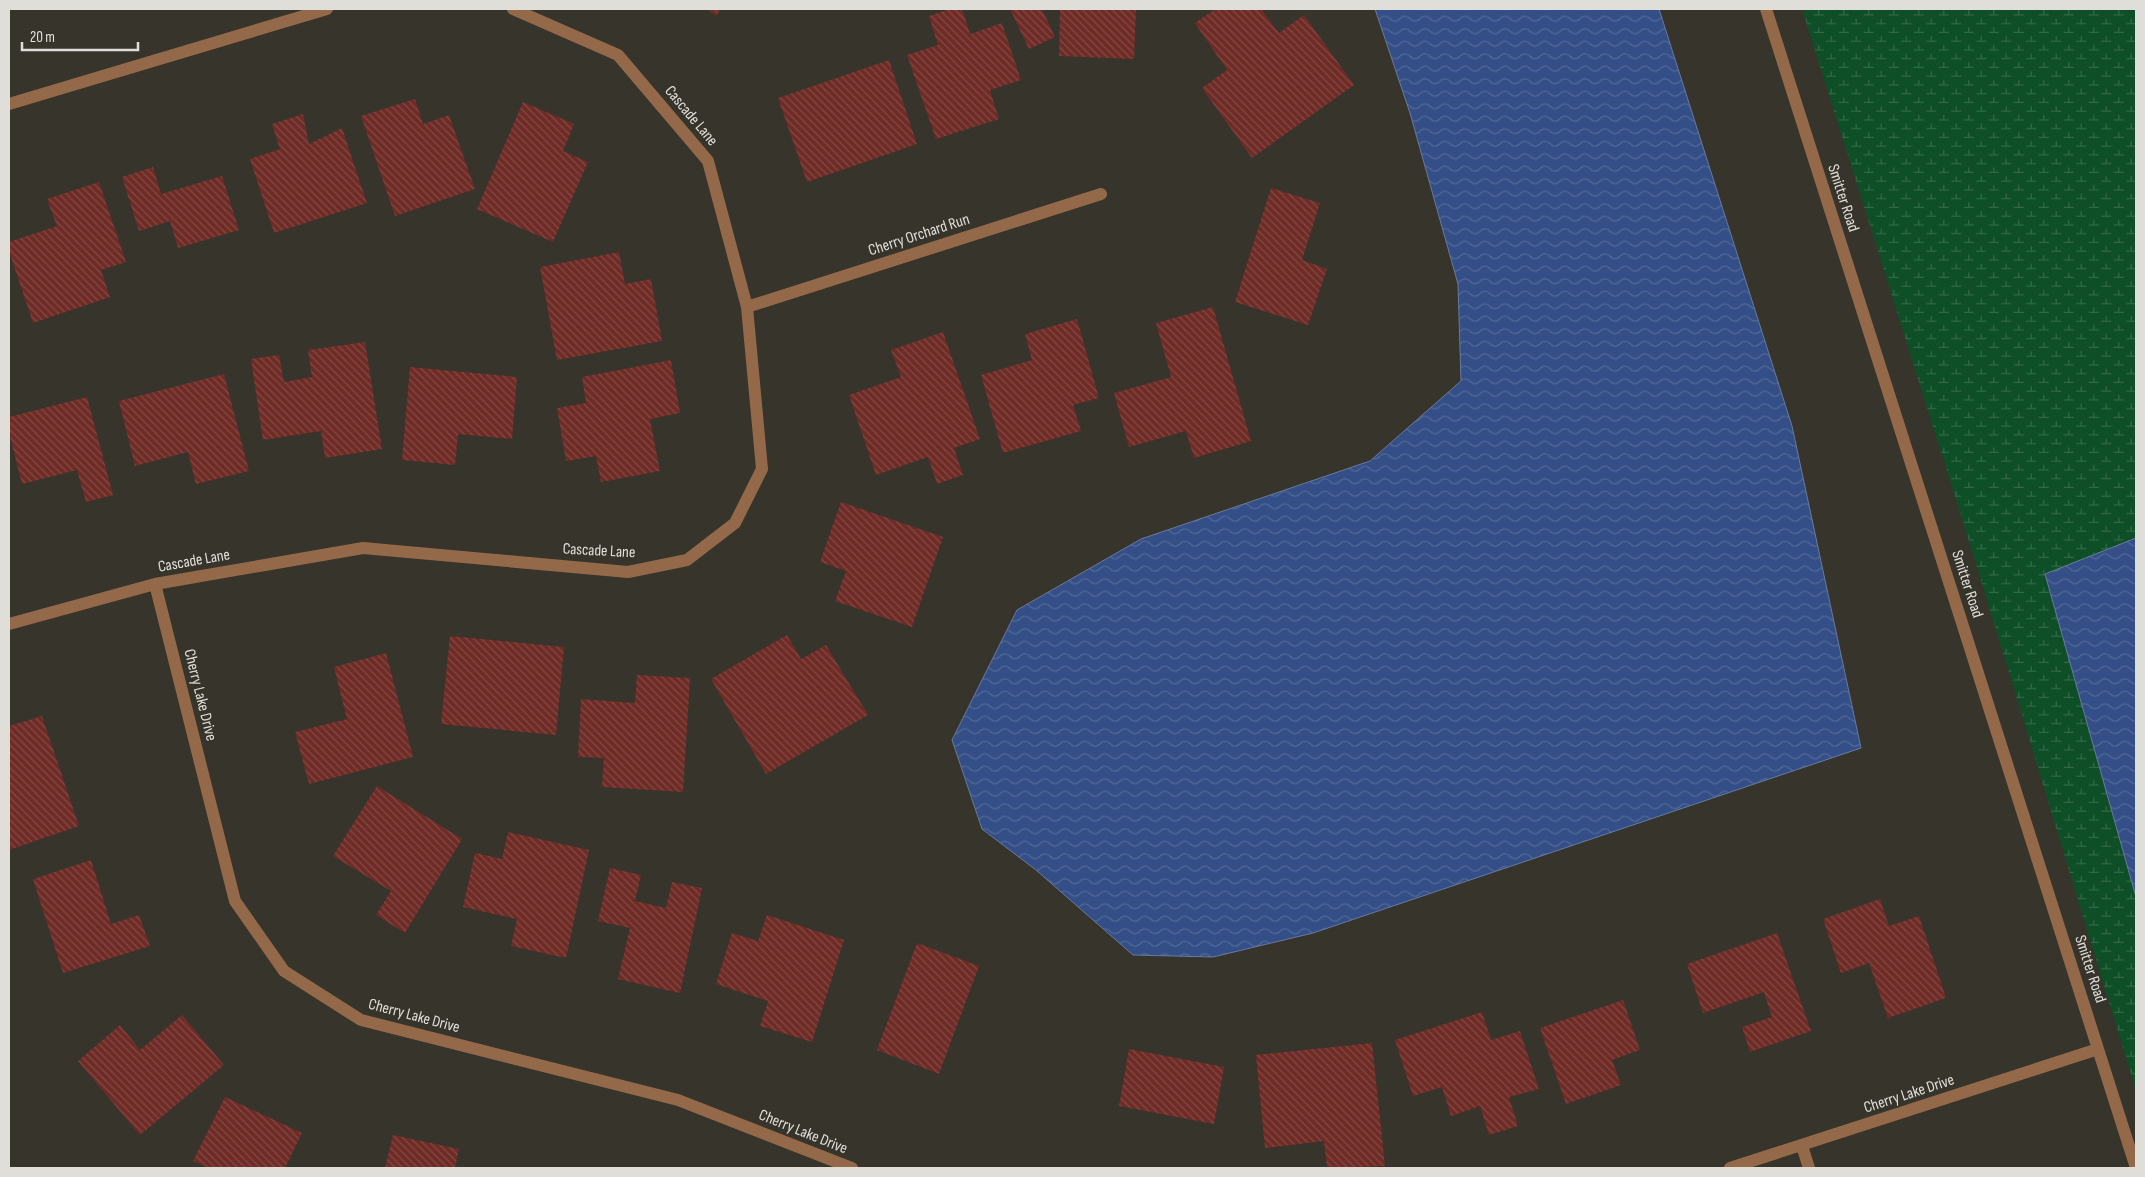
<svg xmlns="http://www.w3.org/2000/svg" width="2145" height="1177" viewBox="0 0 2145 1177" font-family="'Sofia Sans Condensed',sans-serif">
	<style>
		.wetland { fill: url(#wetland-marsh) }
		.water { fill: url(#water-waves); stroke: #687aa0 }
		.building { fill: url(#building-back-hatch) }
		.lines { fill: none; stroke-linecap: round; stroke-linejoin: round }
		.minor { stroke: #936949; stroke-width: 12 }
		.labels { text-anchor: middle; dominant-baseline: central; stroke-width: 4; stroke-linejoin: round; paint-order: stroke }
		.street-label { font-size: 16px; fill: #e0ded9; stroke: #36342b }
	</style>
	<defs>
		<pattern id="wetland-marsh" width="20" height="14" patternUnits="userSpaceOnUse" patternTransform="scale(1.25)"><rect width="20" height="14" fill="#0f4f28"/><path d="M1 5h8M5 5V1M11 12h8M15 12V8" fill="none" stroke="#326847"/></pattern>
		<pattern id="water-waves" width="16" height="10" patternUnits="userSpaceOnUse" patternTransform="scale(1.25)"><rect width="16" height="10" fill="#344f87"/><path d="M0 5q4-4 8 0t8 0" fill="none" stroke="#516897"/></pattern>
		<pattern id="building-back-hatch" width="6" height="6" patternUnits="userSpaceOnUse" patternTransform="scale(1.25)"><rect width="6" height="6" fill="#6f2b26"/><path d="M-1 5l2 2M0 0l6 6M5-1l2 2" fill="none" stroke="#834945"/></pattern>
	</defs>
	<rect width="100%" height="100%" fill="#36342b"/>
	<!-- wetland -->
	<path class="wetland" d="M1802,9H2136V538L2045,574L2136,897V1091L1973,554Z"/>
	<!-- water -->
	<path class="water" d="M1375,9H1659L1792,426L1861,748L1313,933L1213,957L1133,955L1036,870L982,829L952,740L1017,610L1141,539L1370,461L1461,381L1458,284L1410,113Z
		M2136,538V897L2045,574Z"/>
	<!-- building -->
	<path class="building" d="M707,9H721L716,16Z
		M950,9H962L970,34L1002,23L1021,80L990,90L999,119L936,139L907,55L938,45L929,16Z
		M1010,9H1042L1055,37L1029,49Z
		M1060,9H1136L1134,59L1059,56Z
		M1215,9H1261L1279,33L1304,15L1354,85L1252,158L1202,88L1227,70L1195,23Z
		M889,60L917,144L807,182L778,98Z
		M415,99L423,124L449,115L475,189L395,216L361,116Z
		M523,102L574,124L563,151L588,162L553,242L477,209Z
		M303,114L309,144L342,128L367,203L274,233L250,159L280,149L272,124Z
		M153,167L161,194L222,176L239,230L178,248L170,221L139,231L122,177Z
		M99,182L126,262L101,270L110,297L33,323L9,251V242L57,226L47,199Z
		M1271,188L1320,203L1302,260L1327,269L1308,325L1235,302Z
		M619,252L625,284L651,279L662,341L557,360L540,267Z
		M1213,307L1251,441L1194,458L1186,431L1129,447L1114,393L1171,377L1156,323Z
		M1077,319L1099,398L1073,405L1081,431L1003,453L981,375L1032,360L1025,334Z
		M943,332L980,439L954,448L963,475L937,484L928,457L876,475L849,395L901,377L891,350Z
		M365,342L382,449L325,458L321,431L263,440L251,359L279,355L284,382L312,377L308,350Z
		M671,360L680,413L650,419L660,471L601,482L596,456L566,461L557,408L586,403L582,377Z
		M410,367L517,377L512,439L458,434L455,465L402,460Z
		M224,374L249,471L196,484L188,452L135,466L119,401Z
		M87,397L113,495L86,502L77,470L22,484L9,432V417Z
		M841,502L943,537L912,627L835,601L846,571L820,562Z
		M787,635L801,659L826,645L868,715L766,774L711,679Z
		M450,636L564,647L556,735L441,724Z
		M386,653L413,757L309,784L295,732L347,719L334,667Z
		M637,675L690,678L683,792L602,787L604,758L578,757L581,699L635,703Z
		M42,716L79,826L9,850V726Z
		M377,786L462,839L405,933L376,915L391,891L333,856Z
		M508,832L589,850L566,958L511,946L517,919L463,907L475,853L502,859Z
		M91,860L111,924L139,915L150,946L63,973L33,879Z
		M610,868L641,875L635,901L666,908L672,882L702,888L680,993L618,979L630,928L598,921Z
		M1880,899L1889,926L1919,916L1946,998L1888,1018L1869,963L1841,973L1823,919Z
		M767,915L844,940L812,1042L760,1026L768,1001L716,984L732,933L758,941Z
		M1777,933L1811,1031L1750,1052L1742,1027L1772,1017L1764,992L1703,1013L1687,964Z
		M917,943L979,966L939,1074L877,1050Z
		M1623,1000L1640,1050L1612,1060L1621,1085L1566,1104L1540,1028Z
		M1482,1012L1491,1040L1520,1031L1539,1089L1509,1097L1518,1126L1489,1135L1480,1106L1451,1116L1442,1087L1413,1096L1395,1040Z
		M182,1015L224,1065L140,1135L78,1061L120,1025L140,1050Z
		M1372,1043L1385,1166L1327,1168L1324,1141L1265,1148L1256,1055Z
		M1129,1049L1224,1067L1214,1124L1119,1106Z
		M225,1097L302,1133L285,1168H209L193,1161Z
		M393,1135L459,1149L455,1168H385Z"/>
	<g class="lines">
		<!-- minor -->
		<path class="minor" d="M1766,9L2136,1168
			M9,104L327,9
			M747,307L1101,194
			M155,584L235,901L284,971L361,1020L678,1100L852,1168
			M9,624L155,584L363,548L628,572L687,560L735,523L762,469L747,307L708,161L618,55L513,9
			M1802,1146L1809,1168
			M1730,1168L2098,1049"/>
	</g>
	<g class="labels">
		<!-- street labels -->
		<g class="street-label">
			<text transform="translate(691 116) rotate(50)">Cascade Lane</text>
			<text transform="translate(1843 198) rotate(72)">Smitter Road</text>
			<text transform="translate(919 235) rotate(-18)">Cherry Orchard Run</text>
			<text transform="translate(599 551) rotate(3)">Cascade Lane</text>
			<text transform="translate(194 561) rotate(-10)">Cascade Lane</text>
			<text transform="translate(1967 584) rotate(72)">Smitter Road</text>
			<text transform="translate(200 695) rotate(76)">Cherry Lake Drive</text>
			<text transform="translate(2090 969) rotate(72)">Smitter Road</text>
			<text transform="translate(414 1016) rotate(15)">Cherry Lake Drive</text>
			<text transform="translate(1909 1094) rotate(-18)">Cherry Lake Drive</text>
			<text transform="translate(803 1132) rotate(22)">Cherry Lake Drive</text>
		</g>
	</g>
	<!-- border -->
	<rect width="2145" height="1177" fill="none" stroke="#e0ded9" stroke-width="20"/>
	<!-- scale -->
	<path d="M22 42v8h116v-8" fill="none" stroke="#e0ded9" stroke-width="2.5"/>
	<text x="30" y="42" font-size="15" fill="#e0ded9" stroke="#36342b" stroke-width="4" paint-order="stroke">20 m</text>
</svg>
